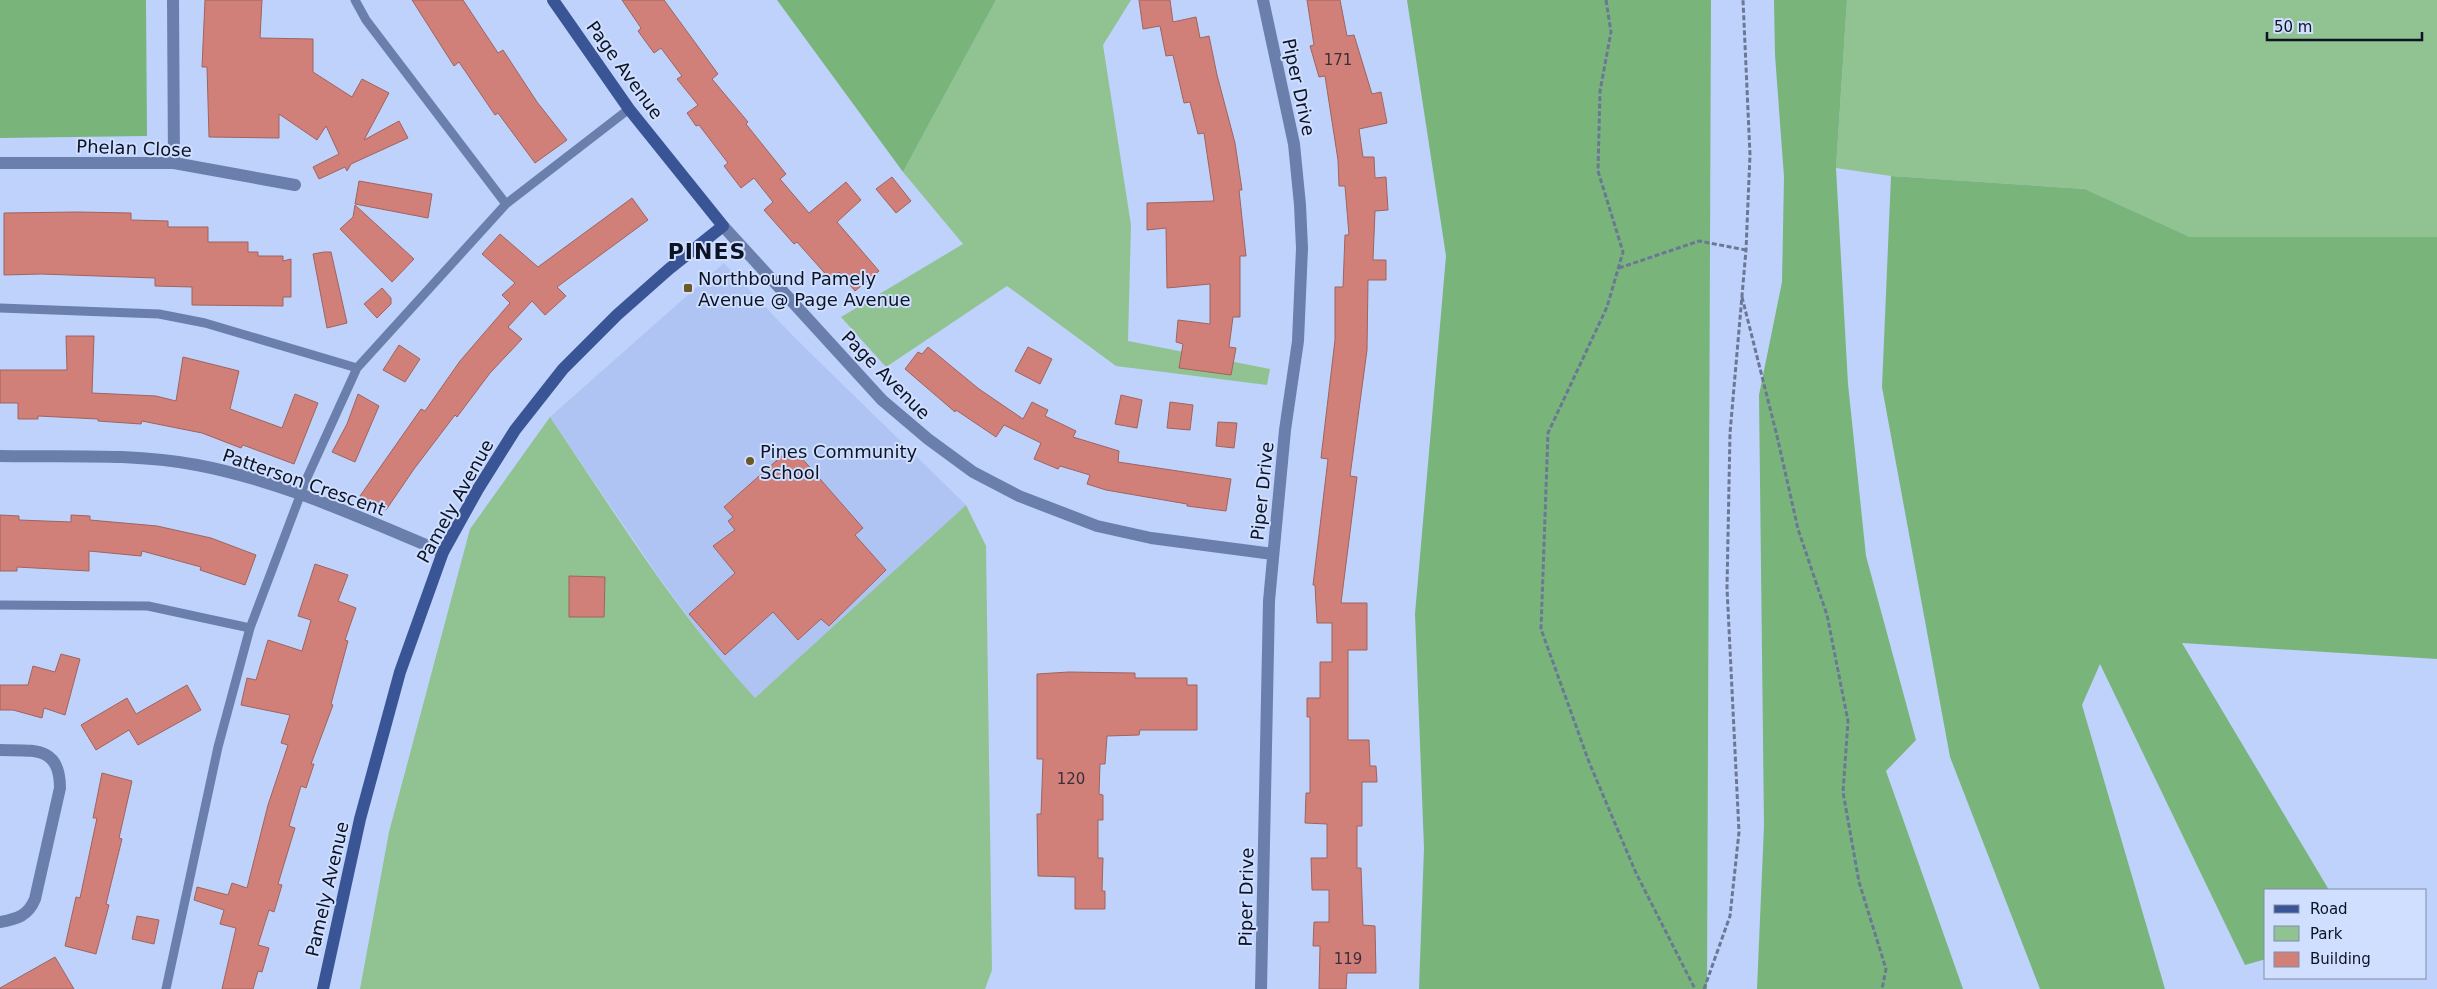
<svg xmlns="http://www.w3.org/2000/svg" width="2437" height="989" viewBox="0 0 2437 989" font-family="'DejaVu Sans',sans-serif">
	<style>
		.built { fill: #afc4f2 }
		.green { fill: #91c292 }
		.forest { fill: #79b47b }
		.building { fill: #d17f79; stroke: #9e645f }
		.lines { fill: none; stroke-linecap: round; stroke-linejoin: round }
		.path { stroke: #6a7896; stroke-width: 3; stroke-dasharray: 5 2.5; stroke-linecap: butt }
		.lane { stroke: #6a7fac; stroke-width: 9 }
		.street { stroke: #6a7fac; stroke-width: 12 }
		.secondary { stroke: #3a5596; stroke-width: 12 }
		.poi-dot { fill: #6c5726; stroke: #d0dfff; stroke-width: 2 }
		.labels { text-anchor: middle; dominant-baseline: central; stroke-width: 4; stroke-linejoin: round; paint-order: stroke }
		.number-label { font-size: 15px; fill: #3c2e39 }
		.street-label { font-size: 18px; fill: #0b1324; stroke: #d0dfff }
		.poi-label { font-size: 18px; fill: #0b1324; stroke: #d0dfff; text-anchor: start }
		.district-label { font-size: 22px; font-weight: bold; letter-spacing: 1px; fill: #0b1324; stroke: #d0dfff }
	</style>
	<rect width="100%" height="100%" fill="#bfd2fb"/>
	<!-- built -->
	<path class="built" d="M724,263L792,335L966,505L755,698L718,658L659,577L550,417Z"/>
	<!-- green -->
	<path class="green" d="M996,0H1131L1103,45L1131,225L1128,341L1270,369L1267,385L1116,366L1007,286L886,367L841,317L963,244L903,172Z
		M1847,0H2437V237H2190L2085,189L1891,176L1836,168Z
		M550,417C615,513 676,613 755,698L966,505L986,546L992,970L985,989H360L389,832L470,529Z"/>
	<!-- forest -->
	<path class="forest" d="M0,0H146L147,136L0,138Z
		M777,0H996L903,172Z
		M1407,0H1711L1707,989H1419L1424,848L1415,614L1446,256Z
		M1774,0H1847L1836,168L1848,384L1866,556L1916,740L1886,771L1963,989H1757L1764,826L1759,395L1782,282L1784,177L1775,55Z
		M1891,176L2085,189L2190,237H2437V659L2182,643L2329,890H2266V959L2245,965L2100,664L2082,705L2165,989H2040L1950,757L1882,387Z"/>
	<!-- building -->
	<path class="building" d="M205,0H262L260,38L313,39V72L352,97L362,79L389,93L364,140L399,121L408,138L351,164L347,171L345,167L319,179L313,167L339,154L326,126L317,140L279,114V138L209,137L207,67H202Z
		M412,0H463L498,53L503,50L537,102L567,140L535,163L498,113L495,115L459,62L454,66Z
		M622,0H664L718,74L712,79L748,122L746,124L786,174L780,179L809,213L846,182L861,200L837,222L879,271L855,291L839,272L830,279L797,242L794,244L764,210L773,202L754,178L741,188L724,166L728,163L699,125L696,126L687,113L698,105L677,79L682,76L661,48L654,53L638,31L641,28Z
		M1139,0H1170L1173,22L1196,17L1200,38L1209,36L1217,75L1235,143L1242,190H1239L1246,256H1240V317H1233L1229,347L1236,348L1231,375L1179,368L1183,344L1176,342L1178,320L1210,324V284L1167,288L1166,228L1147,230V203L1214,201L1204,133L1198,134L1190,102L1184,103L1173,55L1166,56L1160,26L1143,29Z
		M1307,0H1340L1347,36L1354,35L1372,94L1381,92L1387,123L1359,129L1363,157H1374L1375,178L1386,177L1388,210L1375,211L1373,260H1386V280H1368L1367,350L1350,476L1357,477L1341,603H1367V650H1348V740H1369L1370,766H1376L1377,782H1362V826H1357V868H1361L1363,925L1375,926L1376,973H1347L1346,989H1319L1320,946H1313L1314,922H1329V890H1312L1311,858H1327V824L1305,823L1306,793H1310V717H1307V698H1320V662H1332V623H1317L1315,585H1313L1328,459L1321,458L1335,340V287H1343L1345,235H1349L1345,186H1339L1338,160L1325,76L1319,77L1310,46L1314,45Z
		M892,177L911,201L896,213L876,189Z
		M359,181L432,194L428,218L355,204Z
		M632,198L648,220L557,287L566,296L545,315L532,301L508,327L522,339L490,373L457,417L455,415L414,469L386,510L360,496L421,409L425,411L460,361L510,303L502,295L515,283L482,254L500,234L538,267Z
		M355,205L414,259L392,282L340,229L353,217Z
		M78,212L131,213V220L168,221V227H208V242H248V252H258V256H283V261L291,259V297H283V306L192,305V287L155,286V278L41,274L4,275V213Z
		M324,252H331L347,323L327,328L313,254Z
		M382,288L391,298V304L377,318L364,304Z
		M66,336H94L92,393L156,396L176,401L183,357L239,371L230,409L282,428L295,394L318,403L294,464L243,445L241,448L202,433L142,421L141,424L98,421V419L38,416V419H18V403H0V370H67Z
		M399,345L420,359L405,382L383,370Z
		M928,347L979,389L1023,419L1032,402L1048,410L1045,416L1076,431L1073,437L1119,451L1118,462L1231,479L1226,511L1187,506V504L1106,490L1087,484L1090,475L1060,466L1058,469L1034,459L1041,443L1004,425L996,437L956,410L955,412L905,369L918,352L922,354Z
		M1028,347L1052,359L1040,384L1015,371Z
		M358,394L379,406L355,462L332,452L347,424Z
		M1121,395L1142,400L1137,428L1115,424Z
		M1170,402L1193,405L1190,430L1167,428Z
		M1218,422L1237,423L1234,448L1216,446Z
		M792,447L863,528L855,535L886,570L829,626L821,619L798,640L773,612L725,655L689,614L735,573L713,546L735,530L728,521L733,517L724,507Z
		M0,515L19,516V520L71,522V515L90,516V520L157,526L211,538L256,555L245,585L200,570L201,567L142,551L141,556L89,551V571L17,567V571H0Z
		M315,564L348,575L338,601L356,608L345,640L348,641L331,704L333,705L311,764H314L306,788L301,786L289,826L295,828L278,884L282,885L274,912L269,910L258,945L269,948L262,972L258,971L253,989H222L236,928L220,924L224,910L194,900L197,887L228,895L232,883L247,888L268,805L288,745L281,743L290,715L241,705L247,678L256,680L268,640L302,651L311,620L298,616Z
		M569,576L605,577L604,617H569Z
		M61,654L80,659L65,715L44,708L42,718L13,710H0V685H28L33,666L55,672Z
		M1069,672L1135,673V678H1187V685H1197V730H1140L1139,735L1107,736L1105,764H1100L1099,794L1103,795V820H1098V858H1103L1102,891H1105V909H1075V877L1038,876L1037,814H1041L1043,759H1037V674Z
		M187,685L201,710L138,745L129,730L96,750L81,725L127,698L136,714Z
		M102,773L132,781L119,838L122,839L106,904L109,905L96,954L65,946L76,897L80,898L97,818H93Z
		M137,916L159,920L154,944L132,939Z
		M55,957L74,989H0V988Z"/>
	<g class="lines">
		<!-- path -->
		<path class="path" d="M1606,0L1611,32L1600,91L1598,171L1623,252L1607,307L1548,433L1541,629L1589,762L1636,873L1695,989
			M1619,268L1699,241L1746,250
			M1742,297L1777,436L1798,529L1827,615L1848,721L1843,792L1859,882L1886,969L1882,989
			M1704,989L1730,916L1739,832L1727,588L1730,433L1746,250L1750,155L1743,0"/>
		<!-- lane -->
		<path class="lane" d="M355,0L366,20L506,204
			M0,308L159,314L205,323L357,368
			M0,605L148,606L250,628
			M166,989L218,747L250,628L306,480L357,368L506,204L629,109"/>
		<!-- street -->
		<path class="street" d="M173,0L174,163
			M0,163H174L295,185
			M723,226L882,400L928,439L973,472L1019,496L1097,526L1151,538L1273,554
			M0,456C65,457 132,453 197,465C282,481 363,519 443,552
			M0,750C33,751 60,745 60,788L35,899C28,916 17,919 0,922
			M1261,989L1269,601L1285,430L1298,341L1302,248L1300,205L1294,144L1263,0"/>
		<!-- secondary -->
		<path class="secondary" d="M323,989L360,819L400,672L443,552L478,489L515,430L563,369L617,315L669,269L723,226L629,109L553,0"/>
	</g>
	<!-- markers -->
	<g class="poi-dot">
		<rect x="683" y="283" width="10" height="10" rx="2.5"/>
		<circle cx="750" cy="461" r="5"/>
	</g>
	<g class="labels">
		<!-- number labels -->
		<g class="number-label">
			<text x="1338" y="60">171</text>
			<text x="1071" y="779">120</text>
			<text x="1348" y="959">119</text>
		</g>
		<!-- street labels -->
		<g class="street-label">
			<text transform="translate(625 70) rotate(54)">Page Avenue</text>
			<text transform="translate(1299 87) rotate(78)">Piper Drive</text>
			<text transform="translate(134 148) rotate(2)">Phelan Close</text>
			<text transform="translate(886 375) rotate(45)">Page Avenue</text>
			<text transform="translate(304 482) rotate(19)">Patterson Crescent</text>
			<text transform="translate(1262 491) rotate(-84)">Piper Drive</text>
			<text transform="translate(455 501) rotate(-61)">Pamely Avenue</text>
			<text transform="translate(327 889) rotate(-77)">Pamely Avenue</text>
			<text transform="translate(1246 897) rotate(-89)">Piper Drive</text>
		</g>
		<!-- poi labels -->
		<g class="poi-label">
			<text x="698" y="278">Northbound Pamely<tspan x="698" dy="21">Avenue @ Page Avenue</tspan></text>
			<text x="760" y="451">Pines Community<tspan x="760" dy="21">School</tspan></text>
		</g>
		<!-- district labels -->
		<g class="district-label">
			<text x="707" y="251">PINES</text>
		</g>
	</g>
	<!-- legend -->
	<rect x="2264" y="889" width="162" height="90" fill="#d0dfff" stroke="#818da7"/>
	<rect x="2274" y="905" width="25" height="8" fill="#3a5596" stroke="#818da7"/>
	<text x="2310" y="914" font-size="15" fill="#0b1324">Road</text>
	<rect x="2274" y="926" width="25" height="15" fill="#91c292" stroke="#818da7"/>
	<text x="2310" y="939" font-size="15" fill="#0b1324">Park</text>
	<rect x="2274" y="952" width="25" height="15" fill="#d17f79" stroke="#818da7"/>
	<text x="2310" y="964" font-size="15" fill="#0b1324">Building</text>
	<!-- scale -->
	<path d="M2267 32v8h155v-8" fill="none" stroke="#0b1324" stroke-width="2.5"/>
	<text x="2274" y="32" font-size="15" fill="#0b1324" stroke="#d0dfff" stroke-width="4" paint-order="stroke">50 m</text>
</svg>
